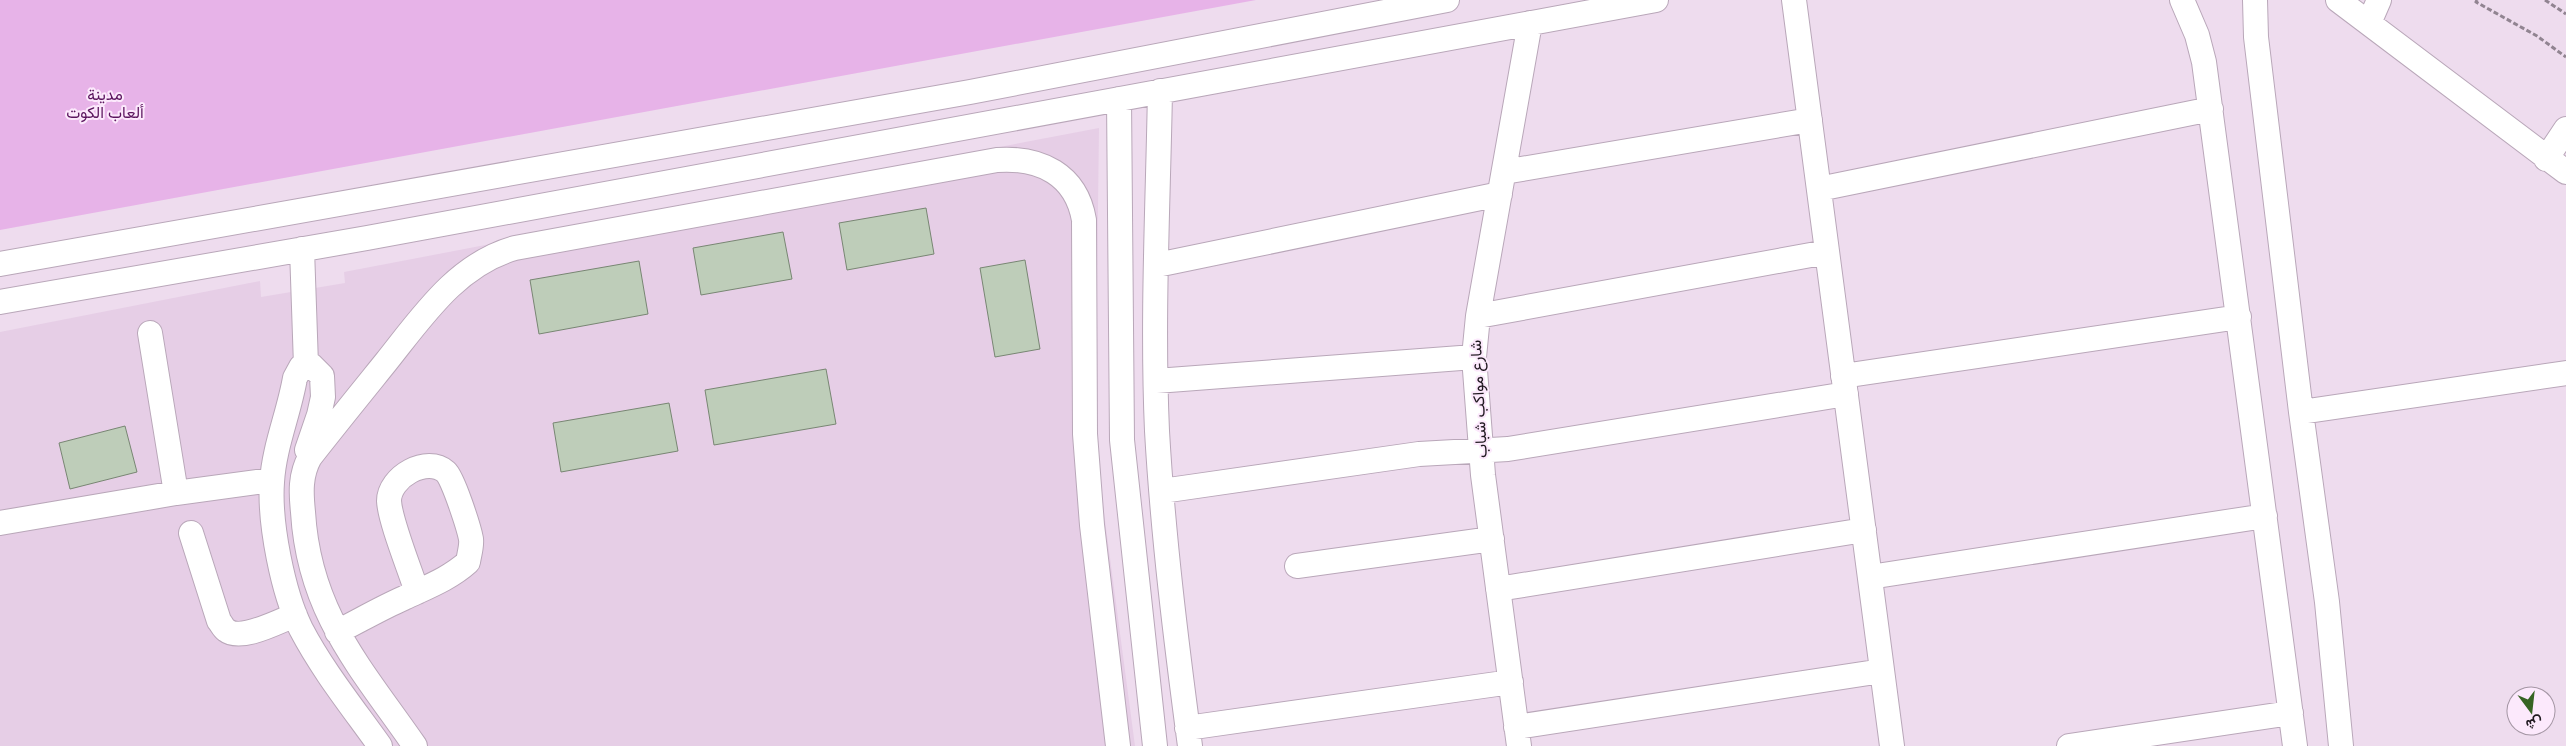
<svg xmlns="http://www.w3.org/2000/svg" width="2566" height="746" viewBox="0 0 2566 746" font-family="'Varela Round',Vazirmatn,sans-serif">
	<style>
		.built { fill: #e6cee6 }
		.green { fill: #e7b3e8 }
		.building { fill: #becdb9; stroke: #788673 }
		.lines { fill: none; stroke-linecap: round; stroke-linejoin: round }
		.minor-casing { stroke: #b9a7b9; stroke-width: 26 }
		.path { stroke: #918491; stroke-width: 3; stroke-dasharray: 5 2.5; stroke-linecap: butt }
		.minor { stroke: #fff; stroke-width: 24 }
		.labels { text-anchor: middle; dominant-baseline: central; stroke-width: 4; stroke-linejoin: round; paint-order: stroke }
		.park-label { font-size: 16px; fill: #5b155e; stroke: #fce9fc }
		.street-label { font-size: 16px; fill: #211a21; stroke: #fce9fc }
	</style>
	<rect width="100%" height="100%" fill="#eedcee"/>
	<!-- built -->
	<path class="built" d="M1099,128L1095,445L1135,746H0V332L260,281L261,297L345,283L344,272Z"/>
	<!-- green -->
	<path class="green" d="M0,0H1256L0,230Z"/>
	<!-- building -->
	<path class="building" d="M926,208L934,254L847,270L839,223Z
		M783,232L792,279L701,295L693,248Z
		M1025,260L1040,349L995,357L980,268Z
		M639,261L648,314L539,334L530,280Z
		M826,369L836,424L714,445L705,390Z
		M669,403L678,451L561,472L553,423Z
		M125,426L137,472L70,489L59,443Z"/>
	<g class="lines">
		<defs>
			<path id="minor" d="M1794,0L1892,746
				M2182,0L2197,35L2204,62L2295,746
				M2255,0L2256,37L2301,412L2327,602L2341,746
				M2338,0L2566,172
				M2369,23L2379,0
				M1160,91C1158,204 1152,318 1157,431C1163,536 1176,641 1190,746
				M1119,99L1122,440L1155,746
				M2546,159L2566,129
				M1504,172L1810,120
				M1819,189L2211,109
				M302,249L306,365
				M0,264L970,92L1447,0
				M1157,265L1500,194
				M0,302L367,238L1656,0
				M1478,316L1827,252
				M150,333L176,493
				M1843,376L2239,317
				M1156,381L1474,357
				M2301,412L2566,373
				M307,450L319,415L323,397L322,376L311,365L301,367L295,378C289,413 274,447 272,482C269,523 283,593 301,629C323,671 353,708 380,746
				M1162,491L1419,454L1508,449L1846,394
				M0,523L176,493L272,480
				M191,533L219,621C221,623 223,628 226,630C241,642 279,621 295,615
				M1297,566L1492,539
				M1870,577L2265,516
				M1498,589L1864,530
				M337,632C359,621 381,608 404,598C427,587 449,579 468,562C469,555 472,546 471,539C469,528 453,478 446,472C427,455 389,477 389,501C390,521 410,570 417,592
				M1516,727L1882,671
				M1187,728L1511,682
				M415,746C361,668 309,613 303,512C301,493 300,475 310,457C335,425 361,393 386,362C422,317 457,264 515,248L997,160C1040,157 1076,174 1084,220L1085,434L1092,525L1118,746
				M1519,746L1483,475L1474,357L1478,316L1530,23
				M2069,746L2291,713"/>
		</defs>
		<!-- minor casing -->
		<use href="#minor" class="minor-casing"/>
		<!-- path -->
		<path class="path" d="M2477,0L2476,2L2537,36L2566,57
			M2545,0L2566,14"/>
		<!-- minor -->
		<use href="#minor" class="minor"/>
	</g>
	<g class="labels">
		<!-- park labels -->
		<g class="park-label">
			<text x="105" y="95">مدينة<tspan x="105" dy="18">ألعاب الكوت</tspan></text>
		</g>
		<!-- street labels -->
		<g class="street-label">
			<text transform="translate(1479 399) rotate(-93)">شارع مواكب شباب</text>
		</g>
	</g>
	<!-- north arrow -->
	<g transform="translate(2531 711) rotate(165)"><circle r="24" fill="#fce9fc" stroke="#a496a4"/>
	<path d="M0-4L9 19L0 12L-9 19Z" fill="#366423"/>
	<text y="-8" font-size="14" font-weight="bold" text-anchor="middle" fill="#211a21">ش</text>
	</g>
</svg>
